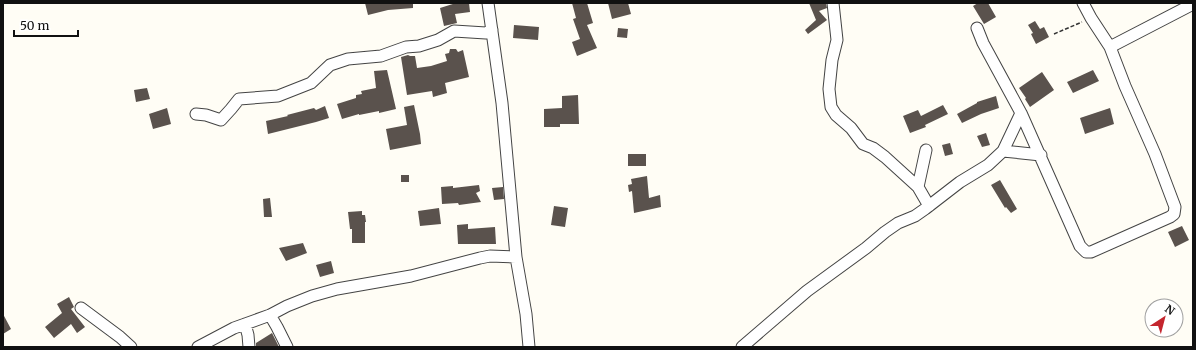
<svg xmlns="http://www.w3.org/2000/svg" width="1196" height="350" viewBox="0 0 1196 350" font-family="Merriweather,serif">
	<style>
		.building { fill: #5a524d }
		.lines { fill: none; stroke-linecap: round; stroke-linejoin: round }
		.minor-casing { stroke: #444; stroke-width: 13 }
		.path { stroke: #333; stroke-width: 1.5; stroke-dasharray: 4 2; stroke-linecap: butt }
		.minor { stroke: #fff; stroke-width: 11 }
	</style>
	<rect width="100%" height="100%" fill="#fffdf5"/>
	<!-- building -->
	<path class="building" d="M365,3H413V8L388,10L368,15Z
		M456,3H469L470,12L455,14L457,23L444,26L440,8Z
		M572,3H587L593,23L587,25L597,48L577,56L572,42L580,39L573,19L576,18Z
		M608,3H628L631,14L612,19Z
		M809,3H826L827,8L819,11L827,20L808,34L805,30L816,20Z
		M978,3H988L996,17L984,24L973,6Z
		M1035,21L1040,29L1044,27L1049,37L1036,44L1031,34L1033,33L1028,25Z
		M514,25L539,27L538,40L513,38Z
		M618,28L628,29L627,38L617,37Z
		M450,49H456L458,52L463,50L469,77L445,83L447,93L433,97L432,91L407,95L401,57L408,55L410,56H415L417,68L431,66L447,61L445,54L449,53Z
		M387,70L396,109L379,113V111L359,115V114L342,119L337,104L356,98V95L362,94L361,91L376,88L374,71Z
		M1093,70L1099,81L1073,93L1067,82Z
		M1042,72L1054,90L1030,107L1025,99L1026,98L1019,88Z
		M147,88L150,99L136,102L134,90Z
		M578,95L579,124H560V127H544V109L562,108V96Z
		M996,96L999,108L981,114L962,123L957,114L977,103V102Z
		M414,105L420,134L421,144L390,150L386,129L407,125L404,107Z
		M943,105L948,114L925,125L926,127L910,133L903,116L918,110L921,116Z
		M325,106L329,118L316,122L268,134L266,121L288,116L287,115L314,108L316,110Z
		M167,108L171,124L153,129L149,114Z
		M1110,108L1114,124L1085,134L1080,118Z
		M986,133L990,145L982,147L977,136Z
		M950,143L953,154L945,156L942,145Z
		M628,154H646V166H628Z
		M401,175H409V182H401Z
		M647,176L649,198L660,195L661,207L634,213L632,191L629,192L628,185L632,184L631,179Z
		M1000,180L1017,209L1011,213L1006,207L1005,208L991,185Z
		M479,185L480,191L476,193L481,202L459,205L458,203L442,204L441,187L453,186V188Z
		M503,187L504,199L494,200L492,188Z
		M270,198L272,217H264L263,199Z
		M554,206L568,208L565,227L551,225Z
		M439,208L441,224L420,226L418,211Z
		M362,211V215H365L366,222H365V243H352V229H350L348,212Z
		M468,224V229L495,227L496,244H458L457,225Z
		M1182,226L1189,240L1175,247L1168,232Z
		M303,243L307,253L286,261L279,248Z
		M331,261L334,273L320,277L316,265Z
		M69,297L74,307L71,309L85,327L77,333L71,324L54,338L45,327L62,313L57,304Z
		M3,314L11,329L3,334Z
		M272,333L279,347H256V343Z"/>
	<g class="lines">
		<defs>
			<path id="minor" d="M488,3L502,103L516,257L526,314L529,347
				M833,3L837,40L832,60L829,89L831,107L836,115L851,128L863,144L873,148L885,157L918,187
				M977,28L983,43L1021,113L1080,246L1086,252H1091L1170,217L1174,214L1175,207L1155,154L1125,86L1110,47L1091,18L1083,3
				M1110,47L1193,4
				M196,114L206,115L221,120L231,109L239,99L278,96L311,83L330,65L348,59L381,56L406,47L419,46L438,40L454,31L486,33L492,30
				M926,150L918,187L929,206
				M1003,151L1041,155
				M81,308L120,337L131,347
				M270,315L277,327L287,347
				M245,324L248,335L249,347
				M198,347L234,328L270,315L287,306L312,296L337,289L411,276L480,258L490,256L516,257
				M742,347L807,291L866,248L885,232L898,223L915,216L925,209L960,182L988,165L1003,151L1021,113"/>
		</defs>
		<!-- minor casing -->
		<use href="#minor" class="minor-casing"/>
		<!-- path -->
		<path class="path" d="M1054,34L1082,22"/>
		<!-- minor -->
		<use href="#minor" class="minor"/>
	</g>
	<!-- border -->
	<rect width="1196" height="350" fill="none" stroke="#111111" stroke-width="8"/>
	<!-- north arrow -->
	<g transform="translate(1164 318) rotate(36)"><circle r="19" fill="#ffffff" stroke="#a0a0a0"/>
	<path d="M0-3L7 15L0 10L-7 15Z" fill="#c4262e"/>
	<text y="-6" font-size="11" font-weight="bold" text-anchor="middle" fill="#111111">N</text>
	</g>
	<!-- scale -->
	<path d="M14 30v6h64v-6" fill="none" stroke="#111111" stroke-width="2"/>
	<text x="20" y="30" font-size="12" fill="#111111" stroke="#ffffff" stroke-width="3" paint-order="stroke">50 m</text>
</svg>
